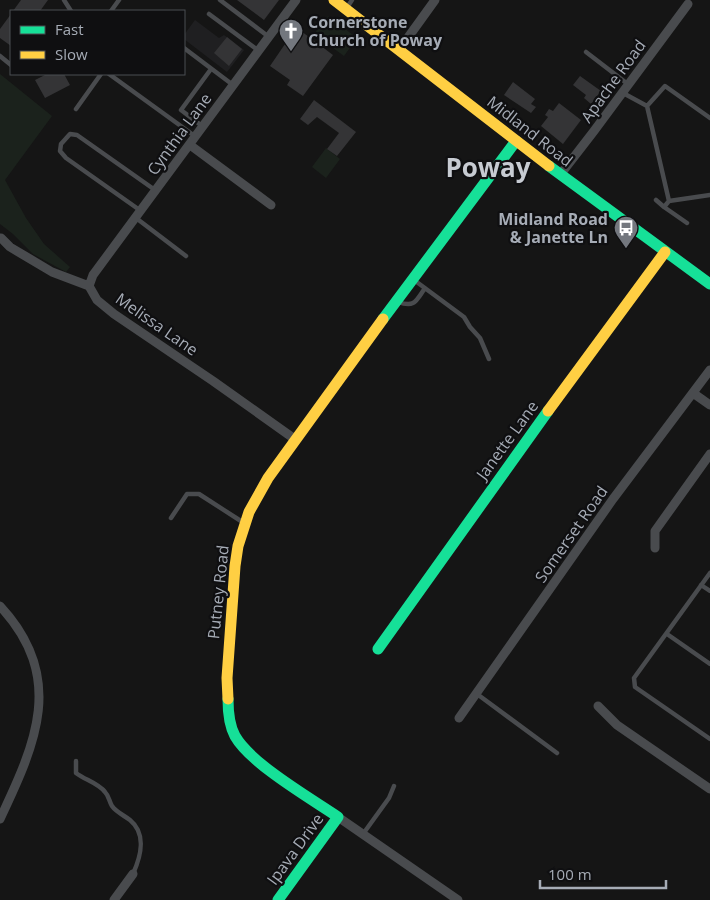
<svg xmlns="http://www.w3.org/2000/svg" width="710" height="900" viewBox="0 0 710 900" font-family="'Open Sans',sans-serif">
	<style>
		.built { fill: #1f1f21 }
		.green { fill: #1b221c }
		.building { fill: #343436 }
		.lines { fill: none; stroke-linecap: round; stroke-linejoin: round }
		.lane { stroke: #494b4e; stroke-width: 4.5 }
		.street { stroke: #494b4e; stroke-width: 9 }
		.fast { stroke: #16e098; stroke-width: 11 }
		.slow { stroke: #ffcf43; stroke-width: 11 }
		.labels { text-anchor: middle; dominant-baseline: central; stroke-width: 4.5; stroke-linejoin: round; paint-order: stroke }
		.poi-label { font-size: 16px; font-weight: bold; fill: #a6acb6; stroke: #0f0f11; text-anchor: start }
		.street-label { font-size: 16px; fill: #a6acb6; stroke: #0f0f11 }
		.town-label { font-size: 26px; font-weight: bold; fill: #c7cbd2; stroke: #0f0f11 }
	</style>
	<rect width="100%" height="100%" fill="#151515"/>
	<!-- built -->
	<path class="built" d="M195,20L219,38L224,35L244,50L227,72L184,39V35Z"/>
	<!-- green -->
	<path class="green" d="M328,16L357,38L344,56L314,34Z
		M0,74L52,116L5,180L26,218L44,244L70,267L66,272L33,254L13,234L0,224Z
		M326,148L340,159L326,178L312,167Z"/>
	<!-- building -->
	<path class="building" d="M21,0H48L40,11H13Z
		M237,0H279L264,20Z
		M11,14V46L0,38V29Z
		M297,28L333,55L303,96L287,85L290,80L270,66L285,44L286,45Z
		M227,37L242,49L229,66L214,53Z
		M47,74H64L70,85L45,98L35,80Z
		M580,76L601,91L591,104L584,98L586,95L573,85Z
		M513,82L535,99L531,104L536,107L531,113L504,95Z
		M314,100L356,132L337,156L327,149L339,133L317,117L308,125L300,119Z
		M559,103L581,120L563,144L541,126L548,117L545,115L549,109L553,111Z"/>
	<g class="lines">
		<!-- lane -->
		<path class="lane" d="M64,0L71,11
			M220,0L269,37
			M346,9L352,0
			M111,11L119,0
			M209,14L259,51
			M184,48L233,85
			M586,52L629,85
			M0,56L11,65
			M109,74L196,137
			M623,93L647,106L665,86L710,118
			M647,106L669,201L710,195
			M76,109L101,74
			M202,126L181,110L211,69
			M656,200L664,207
			M669,201L664,207L687,223
			M141,211L66,158L60,151L61,144L70,134L77,135L155,190
			M136,218L186,256
			M414,280L464,317L470,327L480,338L489,359
			M398,302C415,308 416,301 425,288
			M171,518L187,494H199L244,523
			M710,573L634,678L635,687L710,739
			M701,585L710,591
			M667,634L710,664
			M477,694L557,753
			M76,761V773C85,780 98,783 105,792C109,796 109,801 112,806C116,812 125,816 130,820C147,834 141,856 133,874
			M363,834L389,798L394,786"/>
		<!-- street -->
		<path class="street" d="M399,50L435,0
			M190,145L271,205
			M560,175L594,131L688,4
			M1,238L10,247L52,272L89,286L97,300L114,314L213,381L296,440
			M89,286L93,275L296,0
			M693,393L710,405
			M655,548V531L710,454
			M0,606C66,677 36,743 0,819
			M598,706L617,725L710,789
			M459,718L613,499L710,370
			M338,817L458,900
			M114,900L133,874"/>
		<!-- fast -->
		<path class="fast" d="M549,166L710,284
			M383,319L516,141
			M378,649L548,411
			M228,699C228,712 229,725 235,736C251,764 310,798 338,817L278,900"/>
		<!-- slow -->
		<path class="slow" d="M334,0L549,166
			M548,411L665,252
			M228,699L227,678L235,566L238,546L249,512L268,478L383,319"/>
	</g>
	<!-- icons -->
	<defs>
		<symbol id="church-pin" viewBox="-11 -11 22 30"><path d="M0 17L-7.5 6A9.5 9.5 0 1 1 7.5 6Z" fill="#73777e" stroke="#0f0f11"/><path d="M-1.2-6h2.4v3.5h3.3v2.4h-3.3V6h-2.4V-.1h-3.3v-2.4h3.3Z" fill="#fff"/></symbol>
		<symbol id="bus-pin" viewBox="-11 -11 22 30"><path d="M0 17L-7.5 6A9.5 9.5 0 1 1 7.5 6Z" fill="#73777e" stroke="#0f0f11"/><path d="M-5-6H5V4H4V6H2V4H-2V6H-4V4H-5ZM-3.5-4V0h7V-4ZM-3.5 1.2v1.5H-2V1.2ZM2 1.2v1.5H3.5V1.2Z" fill="#fff"/></symbol>
	</defs>
	<g fill-rule="evenodd">
		<use href="#church-pin" x="277" y="17" width="28" height="38"/>
		<use href="#bus-pin" x="612" y="214" width="28" height="38"/>
	</g>
	<g class="labels">
		<!-- poi labels -->
		<g class="poi-label">
			<text x="308" y="22">Cornerstone<tspan x="308" dy="18">Church of Poway</tspan></text>
			<text x="608" y="219" text-anchor="end">Midland Road<tspan x="608" dy="18">&amp; Janette Ln</tspan></text>
		</g>
		<!-- street labels -->
		<g class="street-label">
			<text transform="translate(613 81) rotate(-54)">Apache Road</text>
			<text transform="translate(530 131) rotate(38)">Midland Road</text>
			<text transform="translate(179 134) rotate(-54)">Cynthia Lane</text>
			<text transform="translate(157 324) rotate(35)">Melissa Lane</text>
			<text transform="translate(507 440) rotate(-54)">Janette Lane</text>
			<text transform="translate(571 534) rotate(-55)">Somerset Road</text>
			<text transform="translate(218 592) rotate(-84)">Putney Road</text>
			<text transform="translate(295 849) rotate(-54)">Ipava Drive</text>
		</g>
		<!-- town labels -->
		<g class="town-label">
			<text x="488" y="167">Poway</text>
		</g>
	</g>
	<!-- legend -->
	<rect x="10" y="10" width="175" height="65" fill="#0f0f11" stroke="#4b4e53"/>
	<rect x="20" y="26" width="25" height="8" fill="#16e098" stroke="#4b4e53"/>
	<text x="55" y="35" font-size="15" fill="#a6acb6">Fast</text>
	<rect x="20" y="51" width="25" height="8" fill="#ffcf43" stroke="#4b4e53"/>
	<text x="55" y="60" font-size="15" fill="#a6acb6">Slow</text>
	<!-- scale -->
	<path d="M540 880v8h126v-8" fill="none" stroke="#a6acb6" stroke-width="2.5"/>
	<text x="548" y="880" font-size="15" fill="#a6acb6" stroke="#0f0f11" stroke-width="4" paint-order="stroke">100 m</text>
</svg>
